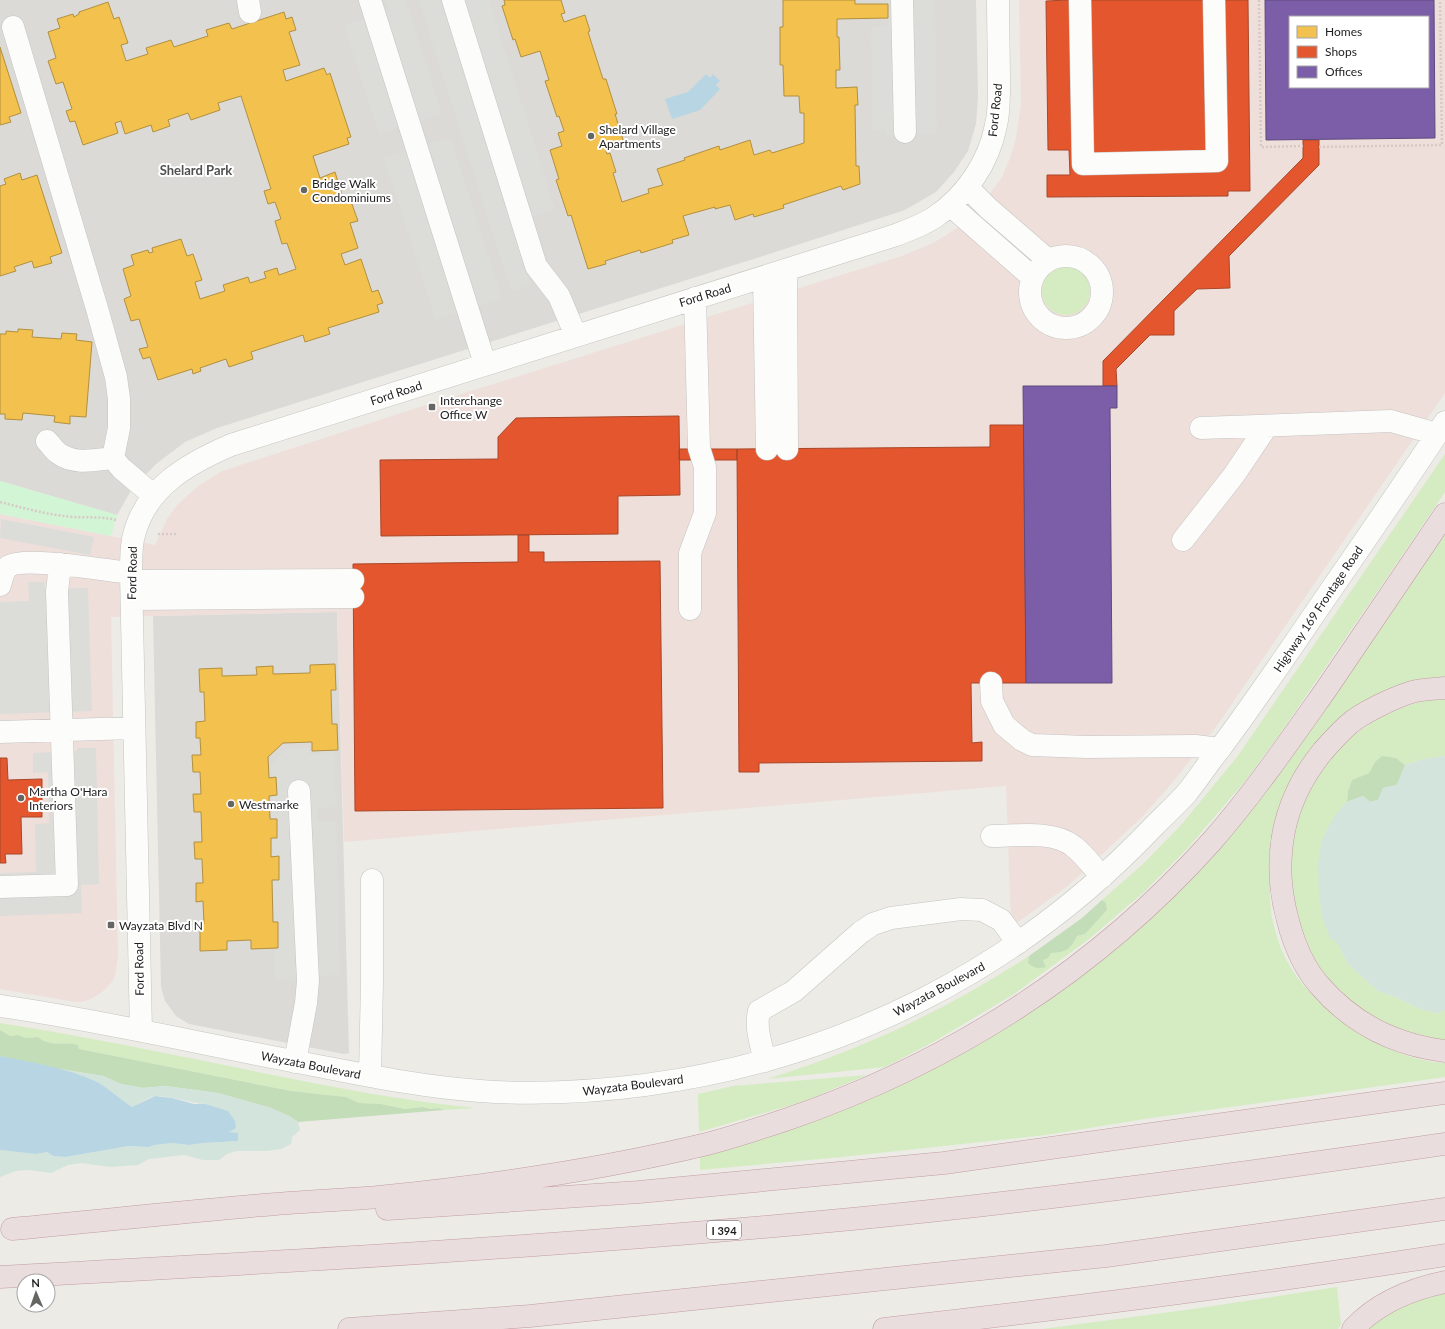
<svg xmlns="http://www.w3.org/2000/svg" width="1445" height="1329" viewBox="0 0 1445 1329" font-family="Lato,sans-serif">
	<style>
		.residential { fill: #dbdad7 }
		.commercial { fill: #efdfda; fill-rule: evenodd }
		.grass { fill: #d5ecc2 }
		.forest { fill: #c3ddb9 }
		.wetland { fill: #d3e4dc }
		.park { fill: #d2f5d5 }
		.parking { fill: #dcdcd9 }
		.water { fill: #b7d5e2 }
		.homes { fill: #f2c14e; stroke: #b2903f }
		.shops { fill: #e4572e; stroke: #a84629 }
		.offices { fill: #7b5ea7; stroke: #5f4a7e; fill-rule: evenodd }
		.lines { fill: none; stroke-linecap: round; stroke-linejoin: round }
		.minor-casing { stroke: #c4c4c2; stroke-width: 23 }
		.highway-casing { stroke: #c39ca3; stroke-width: 23 }
		.path { stroke: #d7c9c5; stroke-width: 2.5; stroke-dasharray: 2 2; stroke-linecap: butt }
		.minor { stroke: #fcfcfb; stroke-width: 22 }
		.highway { stroke: #eaddde; stroke-width: 22 }
		.poi-dot { fill: #656563; stroke: #fff; stroke-width: 1.5 }
		.labels { text-anchor: middle; dominant-baseline: central; stroke-width: 4; stroke-linejoin: round; paint-order: stroke }
		.shield { fill: #fff; stroke: #616161; stroke-width: 1 }
		.shield-label { font-size: 11px; font-weight: bold; fill: #1d1d1d }
		.street-label { font-size: 12px; fill: #1d1d1d; stroke: #fff }
		.poi-label { font-size: 12px; fill: #1d1d1d; stroke: #fff; text-anchor: start }
		.neighbourhood-label { font-size: 13px; font-weight: bold; fill: #505050; stroke: #fff }
	</style>
	<rect width="100%" height="100%" fill="#ecebe6"/>
	<!-- residential -->
	<path class="residential" d="M0,0H976L978,97L976,124L968,151L954,172L936,192L905,210L763,256L217,428L185,442L156,464L132,489L117,515L0,481Z
		M337,612L349,1053L344,1054L189,1024L176,1016L165,1001L161,987L153,616Z"/>
	<!-- commercial -->
	<path class="commercial" d="M1019,0H1445V393L1216,727L1173,782L1142,817L1069,885L1011,927L1006,786L344,842L337,612L111,617L118,956L115,976L111,983L101,993L91,999L81,1002H75L0,989V514L155,545L167,519L177,505L198,486L222,471L401,413L902,256L933,243L959,227L971,217L997,184L1002,177L1010,158L1016,138L1021,104ZM1290,17H1428V87H1290Z"/>
	<!-- grass -->
	<path class="grass" d="M1042 291a24 24 0 1 1 48 0a24 24 0 1 1-48 0Z
		M1445,454V492L1401,557L1277,738L1246,780L1187,849L1144,892L1089,939L1014,994L935,1041L885,1067L767,1079C863,1049 944,1011 1029,956L1028,963L1046,966L1043,960L1047,958L1051,952C1066,952 1070,950 1077,936L1085,934L1107,910L1106,903L1102,900L1143,864L1181,825L1237,757Z
		M1445,530V677L1422,680L1313,746C1291,776 1274,810 1270,847C1268,858 1270,870 1270,881C1270,895 1270,912 1274,926C1284,971 1315,1003 1353,1028C1380,1047 1412,1061 1445,1063V1077L1151,1118L1046,1135L842,1157L700,1170V1155L776,1133L823,1118L884,1092L1129,936Z
		M1445,697V756L1424,759L1405,765L1396,758L1375,762L1369,773L1352,780L1348,791L1347,802L1335,815L1338,944L1348,964L1378,991L1398,998L1420,1009L1437,1013L1445,1010V1042C1430,1038 1406,1034 1393,1028C1382,1023 1371,1016 1361,1009C1338,993 1315,967 1305,940C1302,933 1300,924 1298,917C1296,908 1292,899 1291,890C1283,791 1346,711 1445,697Z
		M0,1023C90,1037 179,1056 268,1074C337,1088 405,1101 475,1108L444,1110L438,1108L431,1109L423,1107L405,1109L381,1104L359,1103L346,1097L291,1091L79,1049L78,1045C65,1041 50,1048 38,1037L25,1038L18,1035L10,1036L0,1030Z
		M867,1075L802,1102L699,1132L698,1094L733,1086Z
		M1337,1287L1341,1325L1338,1329H1042L1193,1309Z
		M1445,1292V1329H1367L1390,1312L1427,1297Z"/>
	<!-- forest -->
	<path class="forest" d="M1382,756L1396,758L1405,765L1397,785L1383,788L1378,800L1370,802L1363,796L1347,802L1348,791L1352,780L1369,773L1375,762Z
		M1102,900L1106,903L1107,910L1085,934L1077,936C1070,950 1066,952 1051,953L1048,958L1043,960L1046,967C1039,969 1033,968 1028,963L1029,956L1082,918Z
		M0,1030L10,1036L18,1035L25,1038L38,1037C50,1048 65,1041 78,1045L79,1049L291,1091L346,1097L359,1103L381,1104L405,1109L423,1107L431,1109L438,1108L444,1110L298,1122L295,1120L271,1108L218,1093L165,1086L143,1088L121,1084L103,1076L60,1069L0,1056Z"/>
	<!-- wetland -->
	<path class="wetland" d="M1445,756V1010L1437,1013L1420,1009L1398,998L1378,991L1348,964L1338,944L1330,938L1322,917L1319,891L1318,864L1322,839L1335,815L1347,802L1363,796L1370,802L1378,800L1383,788L1397,785L1405,765L1424,759Z
		M60,1069L103,1076L121,1084L143,1088L165,1086L218,1093L271,1108L290,1116L298,1122L300,1130L292,1137L291,1144L281,1149L266,1151H237L227,1154L219,1160H203L184,1155L149,1159L138,1165L111,1167L81,1163L68,1165L51,1173L29,1170L16,1171L0,1177V1150L36,1154L47,1152L53,1156L65,1157L129,1146L149,1147L154,1145L172,1143L189,1145L203,1143L238,1141L205,1104C191,1103 168,1095 155,1096C148,1097 139,1104 132,1107C119,1099 109,1089 96,1082C85,1076 71,1073 60,1069Z"/>
	<!-- park -->
	<path class="park" d="M0,481L117,515L111,536L0,514Z"/>
	<!-- parking -->
	<path class="parking" d="M386,0H406L442,114L379,134L344,25L389,11Z
		M419,0H489L555,209L512,223L531,285L511,291Z
		M888,0H935L937,134L886,135V130H872L871,27L888,26Z
		M450,137L502,298L436,320L384,158Z
		M1,519L94,537L90,555L0,538Z
		M28,582H44L45,589L88,588L92,711L0,714V602L29,601Z
		M77,748H96L99,884L81,885L82,913L0,916V873L36,872L35,824L49,823L48,772L33,773V753L77,751Z
		M309,748V753L312,755L334,753L336,807L319,808L317,811V819L319,821H336L340,975L295,976V979L275,980V949L278,948V922H274L273,880H279V857H273L272,838H277V819H272V796L277,795L276,778H272L271,765L286,749Z"/>
	<!-- water -->
	<path class="water" d="M706,74L710,78L713,74L720,81L716,85L720,89L700,110L672,119L665,99L688,92Z
		M0,1056C30,1062 67,1068 95,1081C109,1088 119,1099 132,1107L155,1096L172,1098L194,1104H205L228,1111L235,1121L236,1128L229,1132L238,1133V1141L203,1143L189,1145L172,1143L154,1145L149,1147L129,1146L65,1157L53,1156L47,1152L36,1154L0,1150Z"/>
	<!-- homes -->
	<path class="homes" d="M504,0H561L565,13L561,14L564,22L585,15L590,31L588,32L603,79H606L617,114H615L625,146L606,151L607,154L610,153L616,172L613,173L622,202L649,193L648,189L663,185L657,169L685,160L684,158L719,146L720,150L750,140L754,155L770,150L772,153L804,143V113H800L799,96H784L783,65H780V27H783V0H855V4H888V18L837,19V37H839L840,70H836V88L857,87L858,105H855L856,166H859L860,184L843,190L841,186L783,205L784,208L754,217L753,214L735,220L730,205L715,209V207L683,216L689,235L672,240L673,243L641,253L640,250L605,261L606,264L588,269L571,215L568,216L556,180L559,179L550,150L562,146L558,133L564,131L559,116L557,117L545,81L549,80L540,51L521,57L515,39L513,40L502,6L505,5Z
		M108,2L114,19L119,17L128,43L121,45L126,61L148,54L146,48L171,40L174,47L208,36L206,30L229,23L232,29L284,12L286,19L292,17L296,30L289,32L300,65L283,70L286,81L324,68L327,75L330,73L351,137L347,138L349,144L313,156L320,178L335,172L343,198L349,196L358,221L350,223L358,248L341,254L345,265L361,259L372,292L378,290L383,303L377,305L379,312L328,328L330,334L305,342L303,335L251,352L253,359L229,367L226,359L200,368L201,371L193,374L192,369L158,380L150,357L143,359L139,349L148,347L139,319L131,321L124,299L131,296L123,269L134,265L131,255L148,250L149,253L153,252L152,248L181,239L187,256L193,254L202,280L195,282L200,299L225,291L223,285L248,277L250,283L266,278L264,272L277,268L279,275L296,269L287,243L282,244L275,221L281,219L275,202L268,204L264,191L271,189L241,96L218,103L220,110L191,120L188,113L168,120L170,126L153,132L151,125L125,134L121,121L115,123L118,133L83,145L75,121L70,122L66,111L72,109L63,82L56,84L48,61L56,58L48,32L60,28L57,19L73,14L74,17L79,14V12Z
		M0,47L21,113L9,117L11,122L0,125Z
		M20,173L22,180L37,175L62,253L50,257L52,263L34,268L32,261L14,267L16,271L0,276V186L6,184L4,179Z
		M18,329L33,330L32,337L61,339L62,333L77,334L76,340L92,342L86,417L70,416V424L54,422L55,416L23,413L22,420L5,419V414H0V334H6V331L18,332Z
		M335,664L336,690H331L332,724H337L338,750L312,751V742L283,743L268,757L269,778L276,777L277,795L269,796L270,819H277V838H271V857L279,856V880H272L273,922H278V948L251,949V940L227,941V950L200,951V924H204L203,901L196,902V883H203L202,859H195L194,842H202L201,812H194L193,794H201L200,772H193L192,755H201L200,738H196V722L205,721L204,692H200L199,669L222,668V676L257,675L256,667L273,666V674L310,673V665Z"/>
	<!-- shops -->
	<path class="shops" d="M1068,0H1248L1250,191H1228V196L1047,197V175H1070L1069,150H1048L1046,1Z
		M1303,140H1319V165L1229,256L1230,288L1197,289L1174,311V335H1150L1116,369L1117,386H1103V361L1303,158Z
		M679,416L680,495L618,496V534L381,536L380,460L498,459V437L516,418Z
		M990,425H1024L1026,683H971L972,743L982,742V761L759,763V772H739L737,449L990,447Z
		M679,449H737V460H679Z
		M518,535H529V552H544V562L660,561L663,808L355,811L353,564L518,562Z
		M0,758H7L8,780L42,779V817H21L22,854H5L6,863H0Z"/>
	<!-- offices -->
	<path class="offices" d="M1265,0H1434L1435,138L1266,140ZM1290,17H1428V87H1290Z
		M1023,386H1117V408H1110L1112,683H1026Z"/>
	<g class="lines">
		<defs>
			<path id="minor" d="M248,0L250,12
				M370,0L485,364
				M453,0L536,266L559,296L576,336
				M902,0L905,132
				M1080,0L1083,164L1217,161L1214,0
				M13,27L98,312L116,377L119,399V428L113,458L121,468L154,496
				M967,187L988,208L1048,260
				M950,205L1032,277
				M1030 292a36 36 0 1 1 72 0a36 36 0 1 1-72 0Z
				M786,270L787,449
				M764,277L767,449
				M1201,428L1391,421L1437,434
				M47,441C51,445 54,450 58,453C74,465 95,460 113,458
				M1183,540L1234,475L1267,426
				M131,581L353,580
				M0,585C2,579 3,570 9,566C26,556 108,571 131,573
				M132,599L353,597
				M690,609V553L705,513V467L699,448L695,298
				M991,683L992,701L1004,725L1022,740L1032,745L1087,747L1195,746L1220,749
				M0,732L134,728
				M992,836C1016,836 1053,830 1073,846C1084,854 1093,867 1102,877
				M0,887L67,885L57,592L60,564
				M0,1006C104,1021 206,1045 308,1064C365,1075 422,1087 480,1091C536,1095 591,1092 645,1085C842,1059 1019,969 1155,825C1165,815 1176,805 1186,794C1195,783 1203,771 1212,759C1242,720 1270,679 1298,638C1347,566 1397,495 1445,422
				M141,1031L131,573C131,562 131,550 133,539C144,488 187,464 231,445L896,235C909,230 923,225 935,217C966,196 989,162 996,125C999,113 999,99 999,86C999,57 998,29 998,0
				M765,1061C761,1044 755,1028 759,1011L794,991L861,932L873,924L891,918L961,909L982,910L1001,920L1018,943
				M295,1062L306,1003L308,981L299,791
				M370,1076L372,981V880"/>
			<path id="highway" d="M1445,688C1434,689 1423,689 1412,692C1395,697 1361,713 1348,725C1339,733 1331,742 1323,751C1282,801 1271,860 1288,921C1294,944 1304,968 1320,986C1353,1024 1396,1045 1445,1051
				M387,1209L639,1192L944,1163L1445,1093
				M12,1229C100,1221 188,1211 276,1204C310,1201 344,1200 378,1197C488,1186 599,1170 707,1144C734,1137 761,1128 788,1119C951,1063 1097,970 1212,841C1253,794 1289,742 1325,691C1365,632 1405,573 1445,514
				M0,1277C284,1262 568,1246 852,1219C1050,1200 1248,1173 1445,1144
				M349,1329L530,1316L1106,1256L1445,1209
				M884,1329C1071,1308 1259,1284 1445,1255
				M1353,1329C1377,1303 1411,1289 1445,1282"/>
		</defs>
		<!-- minor casing -->
		<use href="#minor" class="minor-casing"/>
		<!-- highway casing -->
		<use href="#highway" class="highway-casing"/>
		<!-- path -->
		<path class="path" d="M1259,0L1261,147L1303,146
			M1319,147L1442,145L1440,0
			M0,502C24,508 48,515 73,517C87,518 101,516 116,520
			M158,534H176"/>
		<!-- minor -->
		<use href="#minor" class="minor"/>
		<!-- highway -->
		<use href="#highway" class="highway"/>
	</g>
	<!-- markers -->
	<g class="poi-dot">
		<circle cx="591" cy="136" r="4"/>
		<circle cx="304" cy="190" r="4"/>
		<rect x="428" y="403" width="8" height="8" rx="2"/>
		<circle cx="21" cy="798" r="4"/>
		<circle cx="231" cy="804" r="4"/>
		<rect x="107" y="921" width="8" height="8" rx="2"/>
	</g>
	<g class="labels">
		<!-- shield labels -->
		<rect class="shield" x="707" y="1221" width="34" height="18" rx="3"/>
		<g class="shield-label">
			<text x="724" y="1230">I 394</text>
		</g>
		<!-- street labels -->
		<g class="street-label">
			<text transform="translate(995 110) rotate(-84)">Ford Road</text>
			<text transform="translate(705 295) rotate(-17)">Ford Road</text>
			<text transform="translate(396 393) rotate(-18)">Ford Road</text>
			<text transform="translate(132 573) rotate(-89)">Ford Road</text>
			<text transform="translate(1318 609) rotate(-56)">Highway 169 Frontage Road</text>
			<text transform="translate(139 969) rotate(-91)">Ford Road</text>
			<text transform="translate(939 989) rotate(-28)">Wayzata Boulevard</text>
			<text transform="translate(311 1065) rotate(11)">Wayzata Boulevard</text>
			<text transform="translate(633 1085) rotate(-7)">Wayzata Boulevard</text>
		</g>
		<!-- poi labels -->
		<g class="poi-label">
			<text x="599" y="129">Shelard Village<tspan x="599" dy="14">Apartments</tspan></text>
			<text x="312" y="183">Bridge Walk<tspan x="312" dy="14">Condominiums</tspan></text>
			<text x="440" y="400">Interchange<tspan x="440" dy="14">Office W</tspan></text>
			<text x="29" y="791">Martha O'Hara<tspan x="29" dy="14">Interiors</tspan></text>
			<text x="239" y="804">Westmarke</text>
			<text x="119" y="925">Wayzata Blvd N</text>
		</g>
		<!-- neighbourhood labels -->
		<g class="neighbourhood-label">
			<text x="196" y="170">Shelard Park</text>
		</g>
	</g>
	<!-- legend -->
	<rect x="1289" y="16" width="140" height="72" fill="#ffffff" stroke="#a5a5a5"/>
	<rect x="1297" y="26" width="20" height="12" fill="#f2c14e" stroke="#a5a5a5"/>
	<text x="1325" y="36" font-size="12" fill="#1d1d1d">Homes</text>
	<rect x="1297" y="46" width="20" height="12" fill="#e4572e" stroke="#a5a5a5"/>
	<text x="1325" y="56" font-size="12" fill="#1d1d1d">Shops</text>
	<rect x="1297" y="66" width="20" height="12" fill="#7b5ea7" stroke="#a5a5a5"/>
	<text x="1325" y="76" font-size="12" fill="#1d1d1d">Offices</text>
	<!-- north arrow -->
	<g transform="translate(36 1293) rotate(358)"><circle r="19" fill="#ffffff" stroke="#a5a5a5"/>
	<path d="M0-3L7 15L0 10L-7 15Z" fill="#656563"/>
	<text y="-6" font-size="11" font-weight="bold" text-anchor="middle" fill="#1d1d1d">N</text>
	</g>
</svg>
